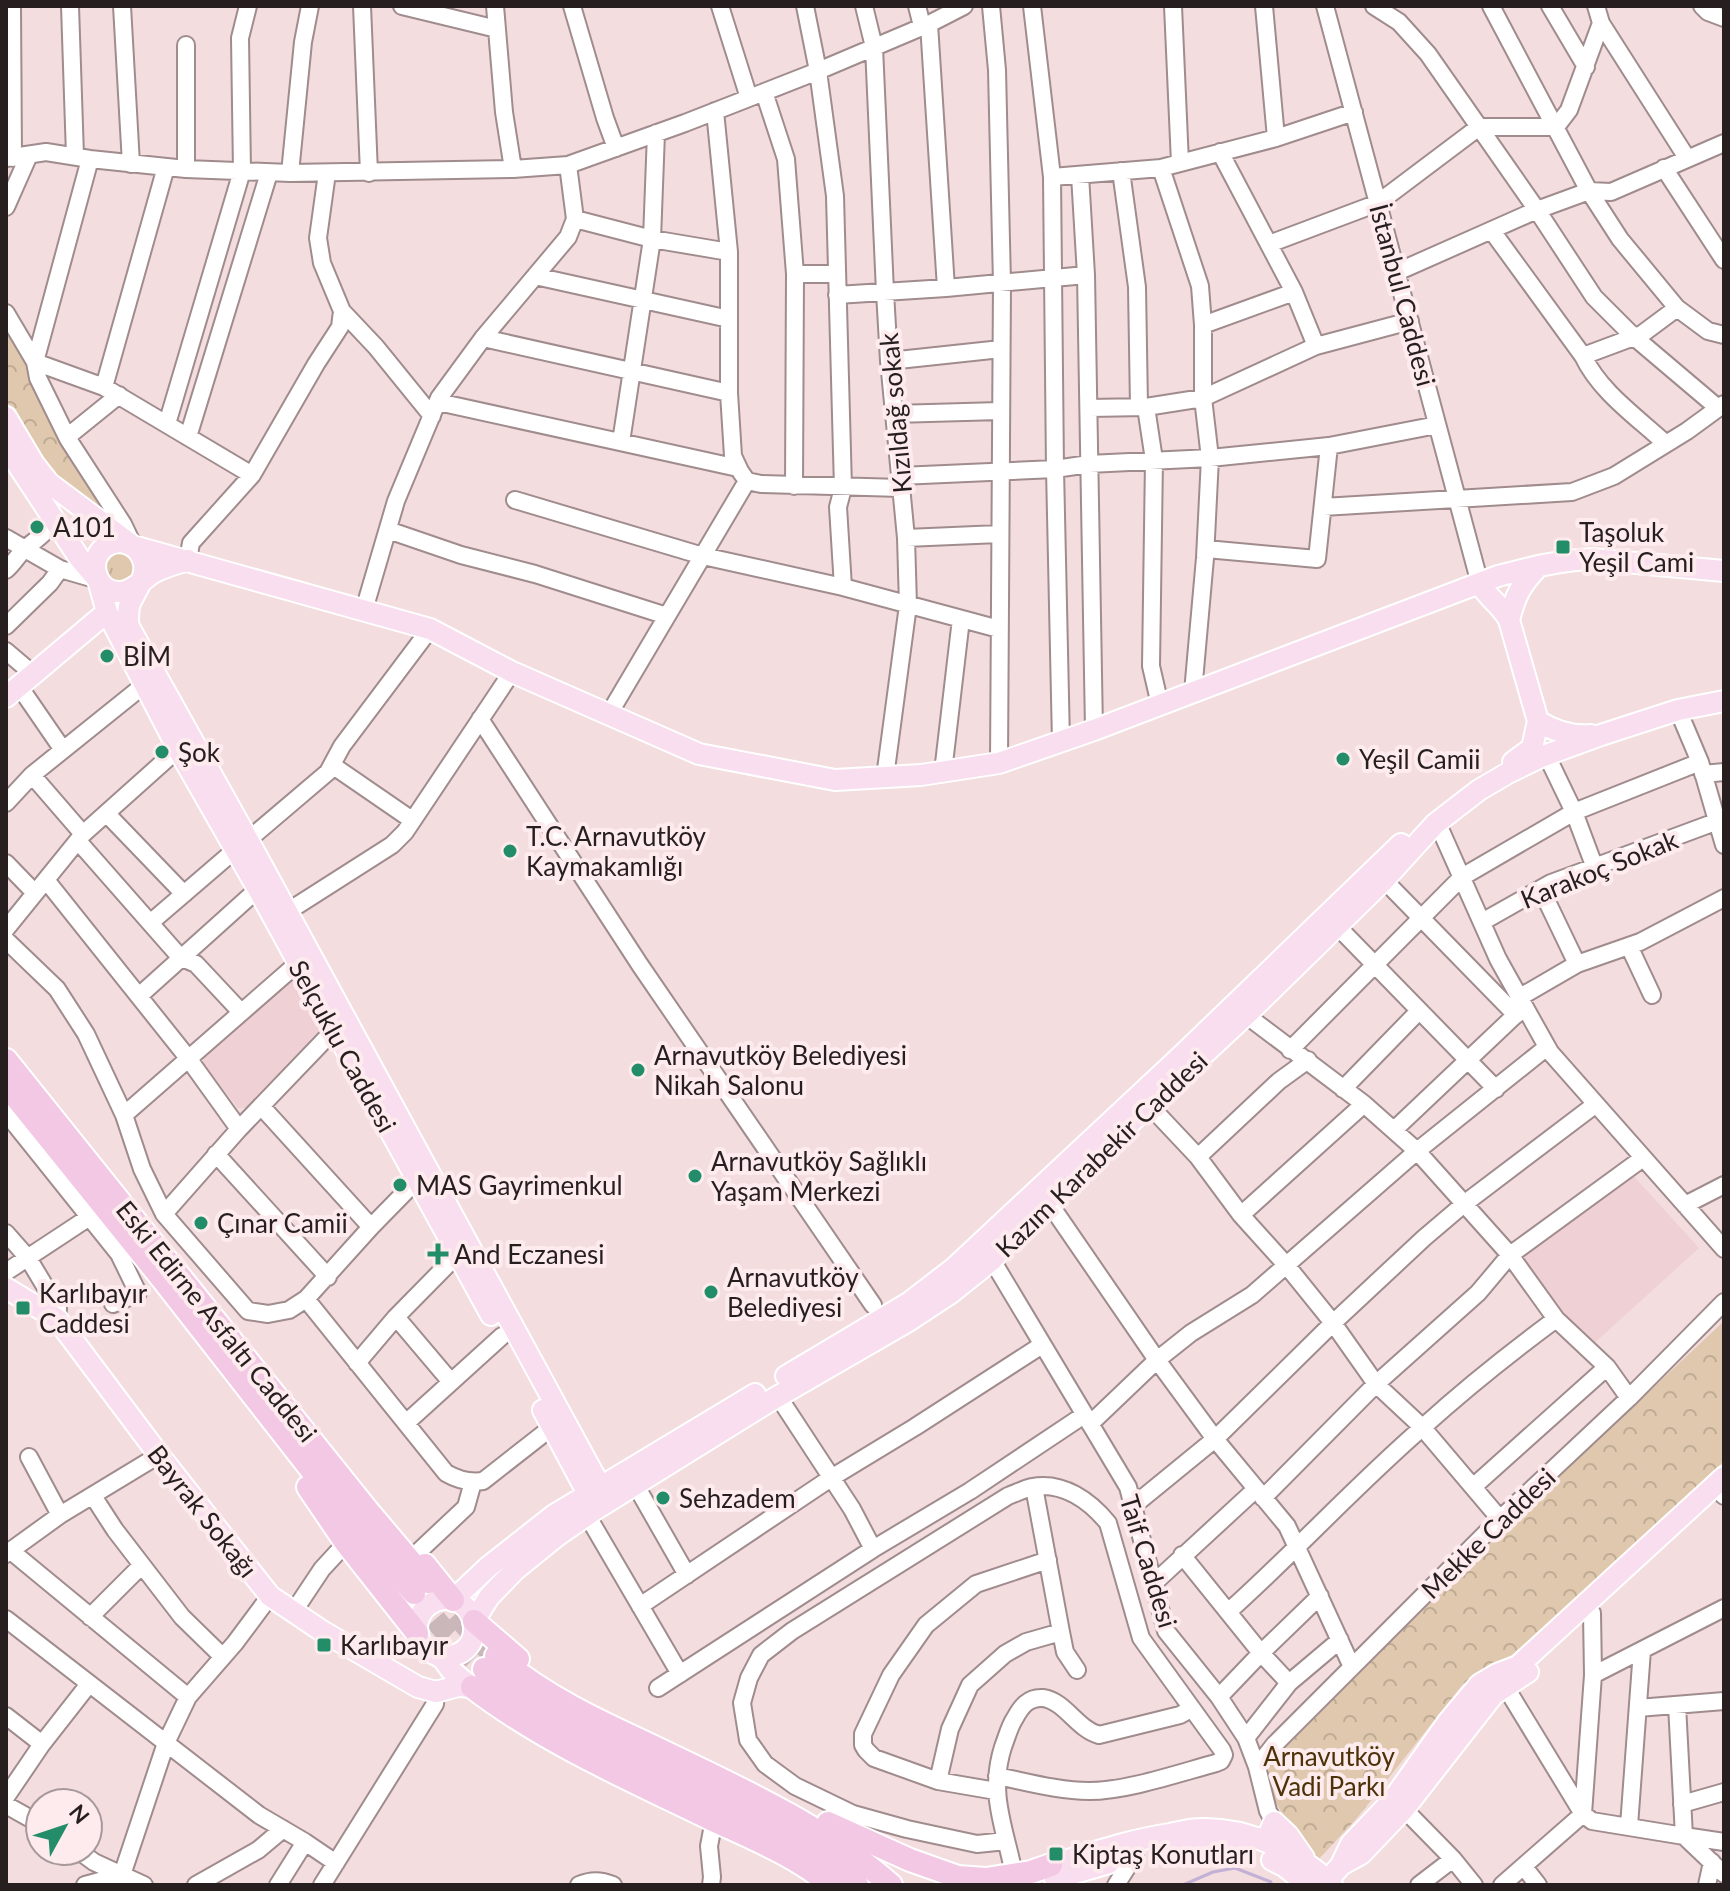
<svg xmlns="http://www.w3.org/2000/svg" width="1730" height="1891" viewBox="0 0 1730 1891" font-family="Lato,sans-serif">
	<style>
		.built { fill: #efd0d4 }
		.grass { fill: url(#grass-tufts) }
		.forest { fill: url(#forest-crowns) }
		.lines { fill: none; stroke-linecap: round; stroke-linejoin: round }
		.stream { stroke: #c3b1d5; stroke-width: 3 }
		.highway-tunnel { stroke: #cab7b9; stroke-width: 22; stroke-dasharray: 22 11; stroke-linecap: butt }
		.minor-casing { stroke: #a08b8d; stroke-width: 20 }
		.major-casing { stroke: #fff; stroke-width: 24 }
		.highway-casing { stroke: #fff; stroke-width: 26 }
		.minor { stroke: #fff; stroke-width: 16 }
		.major { stroke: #f8deef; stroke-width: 20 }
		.highway { stroke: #f3c8e5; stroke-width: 22 }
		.poi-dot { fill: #238c68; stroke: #fdebed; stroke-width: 3 }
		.labels { text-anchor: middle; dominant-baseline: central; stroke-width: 8; stroke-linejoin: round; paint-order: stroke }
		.street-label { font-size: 26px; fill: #261e1f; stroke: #fdebed }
		.poi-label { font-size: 26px; fill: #261e1f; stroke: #fdebed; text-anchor: start }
		.park-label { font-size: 26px; fill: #4d3108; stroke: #fdebed }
	</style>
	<defs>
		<pattern id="grass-tufts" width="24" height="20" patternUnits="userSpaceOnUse" patternTransform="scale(2)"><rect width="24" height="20" fill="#dfc8ad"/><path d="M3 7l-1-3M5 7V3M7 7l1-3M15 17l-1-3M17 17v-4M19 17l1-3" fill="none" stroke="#bfab94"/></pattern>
		<pattern id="forest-crowns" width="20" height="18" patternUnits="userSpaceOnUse" patternTransform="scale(2)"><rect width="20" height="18" fill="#dfc8ad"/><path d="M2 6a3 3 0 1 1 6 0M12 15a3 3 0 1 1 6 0" fill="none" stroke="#bfab94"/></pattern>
	</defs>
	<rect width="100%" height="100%" fill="#f3dddf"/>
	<!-- built -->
	<path class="built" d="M288,977L296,978L321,1028L246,1108H238L203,1064L204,1055Z
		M1630,1172L1699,1248L1590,1347L1512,1263Z"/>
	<!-- grass -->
	<path class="grass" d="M119,550L132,557C139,580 121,590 105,573L106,558Z"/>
	<!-- forest -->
	<path class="forest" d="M6,324L37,384L108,506L100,509L70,488L48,467L6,400Z
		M1724,1321V1461L1525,1647L1463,1684L1357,1818L1317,1861C1301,1838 1261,1796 1269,1767C1272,1756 1284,1744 1291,1736L1501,1531Z"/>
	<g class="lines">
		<!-- stream -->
		<path class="stream" d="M1183,1885L1213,1872L1235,1868L1271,1882"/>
		<!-- highway-tunnel -->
		<path class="highway-tunnel" d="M434,1589L479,1641L496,1656
			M414,1594L444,1630L484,1669"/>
		<defs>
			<path id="minor" d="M12,6L13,158
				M70,6L75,156
				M122,6L131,164
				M362,6L369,173
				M402,6L497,29
				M495,6L504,112L513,169
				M572,6L605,118L616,148
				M720,6L749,98
				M805,6L818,71L835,196L843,488L838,507L843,587L999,629
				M864,6L874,47L885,292L889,361L906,538L908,605L885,777
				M917,6L922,26
				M991,6L997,70L1002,283L999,763
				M1032,6L1052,177L1055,469L1061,742
				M1173,6L1180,163
				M1264,6L1276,138
				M1325,6L1480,584
				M1374,6L1399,22L1428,54L1537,210L1594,297L1633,336L1718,408
				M1491,6L1589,191L1620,239L1677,308L1708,331L1724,335
				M1550,6L1586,67
				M1596,6L1601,23L1687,158
				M1702,6L1708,12L1724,18
				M929,24L946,288
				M764,92L786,159L795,274L794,486
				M715,111L729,252V393L733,456L740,471L747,481L761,484L901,488
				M1220,152L1294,292L1316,346
				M6,158L46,152L90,159L186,169L290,173L513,169L568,165L685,123L818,71L929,24L964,6
				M1161,168L1200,286L1203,325V398L1210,458L1205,558L1193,692
				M1664,168L1724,260
				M186,169V45
				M1121,171L1137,287L1139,407
				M290,173L303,42L310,6
				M1080,175L1086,275L1094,730
				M1052,177L1161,168L1276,138L1354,112
				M6,207L29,155
				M575,219L652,239L729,252
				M1492,231L1583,356C1600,392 1637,417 1666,444
				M1269,244L1378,203L1479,127H1556L1569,110L1601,23
				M1397,272L1537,210L1589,191L1611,192L1724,143
				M795,274H836
				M535,276L729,319
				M837,295L946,288L1086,275
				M342,311L376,347L432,416
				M6,313L35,362L38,378L68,439L123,524L133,545
				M1203,325L1294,292
				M483,338L729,393
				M1583,356L1642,334L1677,308
				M889,361L1001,349
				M35,362L104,387L252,475
				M35,362L90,159
				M104,387L166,167
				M438,402L738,468
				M1146,407L1154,460L1151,666L1160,705
				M1089,408L1146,407L1203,398L1316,346L1410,321
				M894,414L1000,411
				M167,424L242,171L240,38L248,6
				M67,437L119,395
				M188,437L269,173
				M621,442L652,239L656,133
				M900,476L1055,469L1089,464L1210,458L1329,446L1437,425
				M515,500L703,556L843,587
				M1323,507L1572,492L1614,476L1687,431L1724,404
				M388,530L461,555L535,574L667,616
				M6,538L60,569L98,580
				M906,538L999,534
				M1206,549L1317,559L1329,446
				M188,560L191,543L252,475L316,364L340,327L342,311L322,263L318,238L327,173
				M6,570C13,564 18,555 25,549C38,537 45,536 53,518
				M364,610L396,501L439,398L483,338L568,237L575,219L568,165
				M6,626L50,583L60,569
				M6,651L33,674
				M19,686L63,750
				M1678,710L1700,762L1724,845
				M609,714L747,481
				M480,719L640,965L873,1305
				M1547,756L1574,812L1595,868
				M332,765L412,820
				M943,772L961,619
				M1703,774L1724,772
				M32,775L83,834
				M6,803L32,775L144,685
				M107,814L184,894
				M1437,822L1498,959L1550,1052L1724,1249
				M248,840L328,772L342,746L430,629
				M78,841L180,957L196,964L241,1012
				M6,863L35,893
				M46,880L188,1058L239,1129
				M1384,880L1516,1015
				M1541,889L1577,964
				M287,912L392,845L405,832L512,672
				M1482,922L1551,883L1718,821
				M150,923L235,850
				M1337,926L1496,1089
				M6,929L83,834L178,749
				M6,940L57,989L86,1034L124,1115L142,1169L164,1214L248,1311L268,1314L289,1310L306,1299L371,1227L416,1181
				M1629,946L1652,995
				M139,996L258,889
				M1520,997L1577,964L1640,942L1724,898
				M1246,1015L1364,1104L1417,1151L1510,1255L1556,1319L1607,1367L1629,1398
				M1290,1050L1462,877L1574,812L1700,762
				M1343,1089L1419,1011
				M1149,1105L1198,1157L1241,1215L1287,1266L1333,1323L1376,1384L1422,1427L1500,1519
				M261,1106L371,1227
				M6,1113L119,1254L138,1293L113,1304
				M124,1115L298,963
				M1394,1130L1524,1007
				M216,1154L328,1277
				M1198,1157L1279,1081L1308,1060
				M1047,1200L1157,1360L1215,1439L1287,1526L1352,1667
				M1685,1205L1724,1185
				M164,1214L239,1129L334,1030
				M1241,1215L1364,1104
				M6,1233L28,1258L58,1308L57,1319
				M992,1260L1128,1487L1166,1631L1219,1697L1246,1738L1257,1767L1268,1811L1274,1822
				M6,1272L97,1212
				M306,1299L446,1473C458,1480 470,1483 483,1481L552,1427
				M396,1317L451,1382
				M357,1363L396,1317L457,1255
				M778,1396L852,1509L873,1549
				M406,1423L502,1336
				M1090,1424L1157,1360L1191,1333L1252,1295L1417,1151L1547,1047
				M29,1457L60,1515
				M635,1484L687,1575
				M1034,1487L1061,1632L1065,1652L1077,1670
				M1473,1487L1607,1367
				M1723,1495L1724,1496
				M93,1496L115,1530L182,1617L223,1657
				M1263,1498L1376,1384L1478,1293L1510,1255L1643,1158
				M1133,1506L1215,1439L1333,1323L1424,1238L1464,1204L1596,1104
				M587,1515L680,1674
				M11,1551L188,1697
				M6,1554L60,1515L159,1455
				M416,1554L466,1507L473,1482
				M1182,1555L1261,1653L1289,1683
				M1154,1583L1256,1489
				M640,1606L831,1478L915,1427L1042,1345
				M294,1611L322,1569L346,1543
				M1228,1612C1295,1552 1355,1486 1423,1427C1465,1389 1510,1353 1556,1319
				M90,1617L142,1565
				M6,1619L259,1815L305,1842L336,1863
				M1593,1675L1724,1608
				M1505,1686L1583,1814L1592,1821L1684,1836L1724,1874
				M658,1688L873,1549L970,1491L1084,1415
				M1219,1697L1261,1653L1320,1596
				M1677,1705L1684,1836L1724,1842
				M1638,1708L1724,1701
				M6,1716L42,1744
				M1246,1738L1289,1683L1340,1640
				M1257,1767L1274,1745L1500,1519L1629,1398L1724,1302
				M997,1776C1027,1782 1059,1791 1089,1791C1127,1791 1179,1773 1216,1763L1221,1761L1224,1755L1222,1750L1141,1638L1108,1523C1090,1501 1063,1481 1032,1487C1024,1489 1016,1493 1008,1496L792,1631L761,1655L749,1678L742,1703L748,1740L765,1764L795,1786L853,1814L907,1829L977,1844L1006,1841
				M938,1781L950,1729L970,1685L1005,1654L1026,1642L1061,1632
				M996,1791L938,1781L874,1758L866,1750L863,1745V1734L891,1675L926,1625L976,1584L1048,1560
				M6,1797L42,1744L89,1684
				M1682,1804L1724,1792
				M6,1805L40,1824
				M1404,1809L1453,1859L1474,1885
				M1629,1826L1642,1650
				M79,1851L94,1862L144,1885
				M1524,1867L1538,1885
				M1014,1874C1005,1828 988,1794 1003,1747C1007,1737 1009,1727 1015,1718C1021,1707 1028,1697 1043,1698C1065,1701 1077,1729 1099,1735L1180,1715L1191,1709
				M85,1885L122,1875
				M123,1885L122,1875L166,1743L188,1697L235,1643L270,1596
				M196,1885L258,1850L283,1829
				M278,1885L305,1842
				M322,1885L435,1704L436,1692
				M579,1885C591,1880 600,1880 613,1885
				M711,1885L712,1877L709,1846L714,1820
				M1116,1885L1135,1855
				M1419,1885L1453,1859
				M1502,1885L1583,1814L1593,1675L1592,1613
				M1707,1885L1712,1862"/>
			<path id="major" d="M6,417L34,464L49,483L133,546L430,629L512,672L699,754L835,780L921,775L999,763L1094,730L1498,576C1529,568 1560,560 1592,559L1724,571
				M6,447L80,559L98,580L107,612L178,749L258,889L491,1315
				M188,560C176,564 163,567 153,573C142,580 134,591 121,592C95,594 85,557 108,545C122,538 138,545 143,560C149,576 134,592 129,606C128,612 128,619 128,625L248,840L607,1499
				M1480,584C1488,598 1502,606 1509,620L1538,721L1532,748L1513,762
				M1509,620C1515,596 1521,584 1539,566
				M6,697L107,612
				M1538,721C1554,731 1571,737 1591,735
				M6,1288L57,1319L159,1455L270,1596L322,1631L418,1687L436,1692L458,1686L472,1687
				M786,1376L910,1302L954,1268L1181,1056L1401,844
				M543,1410L594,1505
				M453,1600L488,1567L554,1515L755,1394
				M474,1621L489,1597L515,1570L557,1536L596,1509L770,1401L910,1320L951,1293L992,1260L1032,1214L1246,1015L1384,880L1435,824L1479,790L1508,773L1541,757L1601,735L1678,710L1724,701
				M440,1657C494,1658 477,1586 436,1601C417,1608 411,1632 424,1647C429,1653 434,1653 440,1657C445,1660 448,1667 452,1671C458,1677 465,1682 472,1687
				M1261,1839L1269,1834L1274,1822L1288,1835L1304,1858
				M1167,1848C1192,1844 1214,1842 1239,1847
				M1272,1860L1284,1866L1308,1885
				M1051,1865C1090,1854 1129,1840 1170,1834C1179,1832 1190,1829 1200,1829C1248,1827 1299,1852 1332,1885
				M1341,1865L1361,1854L1404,1809L1493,1695L1528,1672
				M1055,1879L1109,1863
				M1324,1885L1341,1865L1351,1844L1392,1801L1448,1722L1480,1684L1497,1674L1518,1666L1724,1477"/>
			<path id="highway" d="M6,1060L367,1510L428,1582
				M6,1085L164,1281L331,1495L414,1593
				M308,1487L346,1543L417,1633
				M425,1565L453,1600
				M474,1621L518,1659
				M496,1656C546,1697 595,1720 654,1747C737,1787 821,1824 891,1885
				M484,1669L518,1697L564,1725L768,1826L802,1845L857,1885
				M472,1687C545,1743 631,1780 713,1820C754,1839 796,1856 831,1885
				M828,1823L910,1860L958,1877L986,1879L1031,1872L1051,1865"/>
		</defs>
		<!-- minor casing -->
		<use href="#minor" class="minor-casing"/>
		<!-- major casing -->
		<use href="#major" class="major-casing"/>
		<!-- highway casing -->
		<use href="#highway" class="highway-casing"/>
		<!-- minor -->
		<use href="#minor" class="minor"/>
		<!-- major -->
		<use href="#major" class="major"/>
		<!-- highway -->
		<use href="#highway" class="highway"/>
	</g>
	<!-- markers -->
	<g class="poi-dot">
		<circle cx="37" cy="527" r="8"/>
		<rect x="1555" y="539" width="16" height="16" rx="4"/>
		<circle cx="107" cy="656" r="8"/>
		<circle cx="162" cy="752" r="8"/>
		<circle cx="1343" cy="759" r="8"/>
		<circle cx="510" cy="851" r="8"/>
		<circle cx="638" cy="1070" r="8"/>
		<circle cx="695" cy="1176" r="8"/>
		<circle cx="400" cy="1185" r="8"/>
		<circle cx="201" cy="1223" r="8"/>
		<path d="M434 1242h8v8h8v8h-8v8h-8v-8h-8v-8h8z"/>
		<circle cx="711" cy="1292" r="8"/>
		<rect x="15" y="1300" width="16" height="16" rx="4"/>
		<circle cx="663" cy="1498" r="8"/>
		<rect x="316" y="1637" width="16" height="16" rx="4"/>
		<rect x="1048" y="1846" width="16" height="16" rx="4"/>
	</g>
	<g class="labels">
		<!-- street labels -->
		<g class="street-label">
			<text transform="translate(1403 295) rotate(75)">İstanbul Caddesi</text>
			<text transform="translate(895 413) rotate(-95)">Kızıldağ sokak</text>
			<text transform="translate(1599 869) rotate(-22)">Karakoç Sokak</text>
			<text transform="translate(343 1046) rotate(61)">Selçuklu Caddesi</text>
			<text transform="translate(1101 1154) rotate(-44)">Kazım Karabekir Caddesi</text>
			<text transform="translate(217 1321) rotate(51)">Eski Edirne Asfaltı Caddesi</text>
			<text transform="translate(203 1511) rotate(52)">Bayrak Sokağı</text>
			<text transform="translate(1488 1533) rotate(-44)">Mekke Caddesi</text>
			<text transform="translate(1149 1561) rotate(73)">Taif Caddesi</text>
		</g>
		<!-- poi labels -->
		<g class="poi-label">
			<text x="53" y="527">A101</text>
			<text x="1579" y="532">Taşoluk<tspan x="1579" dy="30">Yeşil Cami</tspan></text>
			<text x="123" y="656">BİM</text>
			<text x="178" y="752">Şok</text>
			<text x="1359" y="759">Yeşil Camii</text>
			<text x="526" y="836">T.C. Arnavutköy<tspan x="526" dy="30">Kaymakamlığı</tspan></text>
			<text x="654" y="1055">Arnavutköy Belediyesi<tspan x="654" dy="30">Nikah Salonu</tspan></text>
			<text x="711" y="1161">Arnavutköy Sağlıklı<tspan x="711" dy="30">Yaşam Merkezi</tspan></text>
			<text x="416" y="1185">MAS Gayrimenkul</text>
			<text x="217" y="1223">Çınar Camii</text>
			<text x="454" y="1254">And Eczanesi</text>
			<text x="727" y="1277">Arnavutköy<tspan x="727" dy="30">Belediyesi</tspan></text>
			<text x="39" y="1293">Karlıbayır<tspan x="39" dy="30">Caddesi</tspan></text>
			<text x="679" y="1498">Sehzadem</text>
			<text x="340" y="1645">Karlıbayır</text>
			<text x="1072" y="1854">Kiptaş Konutları</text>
		</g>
		<!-- park labels -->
		<g class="park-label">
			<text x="1329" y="1756">Arnavutköy<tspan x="1329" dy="30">Vadi Parkı</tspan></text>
		</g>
	</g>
	<!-- border -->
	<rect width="1730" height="1891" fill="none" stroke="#261e1f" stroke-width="16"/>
	<!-- north arrow -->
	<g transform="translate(64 1827) rotate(50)"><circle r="38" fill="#fdebed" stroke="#a7999b" stroke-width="2"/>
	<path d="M0-6L14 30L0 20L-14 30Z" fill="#238c68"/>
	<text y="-12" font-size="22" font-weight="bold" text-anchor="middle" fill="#261e1f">N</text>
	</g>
</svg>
